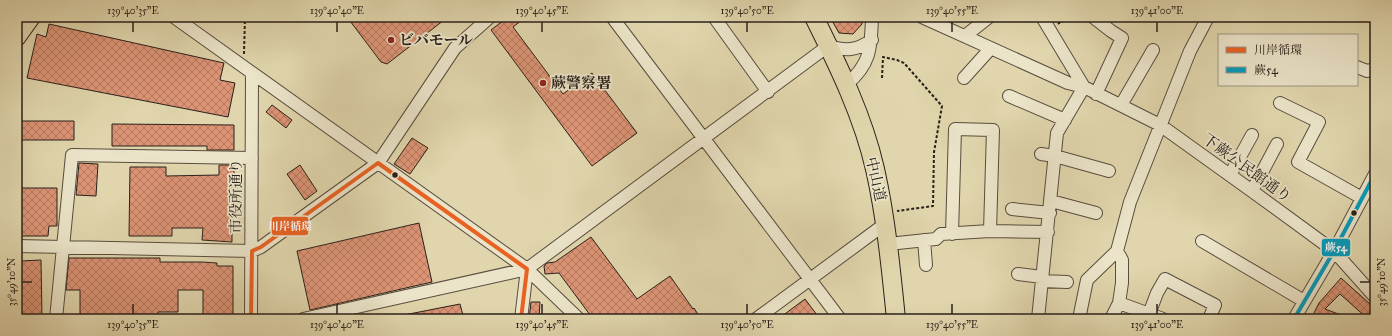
<svg xmlns="http://www.w3.org/2000/svg" width="1392" height="336" viewBox="0 0 1392 336" font-family="'IM FELL Great Primer','Noto Serif JP',serif">
	<style>
		.building { fill: url(#building-cross-hatch); stroke: #2b201a }
		.lines { fill: none; stroke-linecap: round; stroke-linejoin: round }
		.minor-casing { stroke: #584d3e; stroke-width: 14 }
		.major-casing { stroke: #2b201a; stroke-width: 18 }
		.highway-casing { stroke: #2b201a; stroke-width: 20 }
		.path { stroke: #2b201a; stroke-width: 2; stroke-dasharray: 3 2; stroke-linecap: butt }
		.minor { stroke: #ebe4c9; stroke-width: 12 }
		.major { stroke: #e0d5ac; stroke-width: 16 }
		.highway { stroke: #e0d5ac; stroke-width: 18 }
		.bus-1-casing { stroke: #ebe4c9; stroke-width: 7 }
		.bus-2-casing { stroke: #ebe4c9; stroke-width: 7 }
		.bus-1 { stroke: #e86222; stroke-width: 4 }
		.bus-2 { stroke: #049bbc; stroke-width: 4 }
		.ticks { fill: none; stroke: #2b201a; stroke-width: 1.5 }
		.poi-dot { fill: #8f2418; stroke: #ebe4c9; stroke-width: 1.5 }
		.bus-dot { fill: #2b201a; stroke: #ebe4c9; stroke-width: 1.5 }
		.labels { text-anchor: middle; dominant-baseline: central; stroke-width: 3.5; stroke-linejoin: round; paint-order: stroke }
		.poi-label { font-size: 15px; font-weight: bold; fill: #2b201a; stroke: #ebe4c9; text-anchor: start }
		.street-label { font-size: 15px; fill: #2b201a; stroke: #ebe4c9 }
		.line-badge { stroke: #ebe4c9; stroke-width: 1.5 }
		.badge-label { font-size: 11px; text-anchor: middle; font-weight: bold; fill: #fff }
		.neatline { fill: none; stroke: #2b201a; stroke-width: 1.5 }
		.ticks-label { font-size: 10px; text-anchor: middle; fill: #2b201a }
	</style>
	<defs>
		<pattern id="building-cross-hatch" width="8" height="8" patternUnits="userSpaceOnUse"><rect width="8" height="8" fill="#dc9475"/><path d="M0 0l8 8M0 8l8-8" fill="none" stroke="#b3785f"/></pattern>
	</defs>
	<rect width="100%" height="100%" fill="#e0d5ac"/>
	<filter id="stains"><feTurbulence type="fractalNoise" baseFrequency=".005" numOctaves="4"/><feColorMatrix values="0 0 0 0 .2 0 0 0 0 .09 0 0 0 0 .02 0 0 0 .5 -.17"/></filter>
	<radialGradient id="worn" r=".72"><stop offset=".6" stop-color="#630" stop-opacity="0"/><stop offset="1" stop-color="#630" stop-opacity=".3"/></radialGradient>
	<!-- building -->
	<path class="building" d="M347,17H448L387,64L381,62Z
		M508,17H526L513,27L563,94L592,73L637,133L592,166L491,30Z
		M830,17H862V24L853,34L839,33Z
		M49,24L224,63L220,80L235,83L228,117L27,78L37,34L46,37Z
		M272,105L292,120L286,128L266,112Z
		M17,121H74V140H17Z
		M112,124L234,125V150H207V146H112Z
		M412,138L428,148L410,174L394,164Z
		M79,163L98,164L96,196L76,195Z
		M219,165H234V194H232V242L202,240L203,228H172V236H129L130,167H166V176L219,175Z
		M300,165L317,191L305,200L287,174Z
		M17,188H57V226H49L48,236H17Z
		M419,223L432,282L310,310L297,251Z
		M591,237L637,299L670,276L693,309L694,308L701,319H593L559,273L545,274L544,266L547,263L555,262Z
		M69,258H160V262H202L217,263V266H233V319H203V290H178V312H158V319H80V290H66Z
		M41,260L42,319H17V287H21V261Z
		M1341,278L1370,304L1375,310V315L1368,319L1340,294L1325,309L1349,318V319H1311L1319,303Z
		M805,299L820,319H778Z
		M531,302H540L539,319H529Z
		M460,304L464,319H405L404,315Z"/>
	<g class="lines">
		<defs>
			<path id="minor" d="M174,17L527,269L579,319
				M612,17L840,319
				M714,17L768,92
				M922,17L1068,83L1084,87L1160,125L1252,191L1334,251L1375,297
				M1042,17L1084,87
				M1093,17L1111,31L1122,38L1096,94
				M965,36L989,17
				M1357,67L1367,71L1375,69
				M964,78L991,48
				M846,85C871,64 871,48 872,17
				M1009,96L1065,120
				M1280,103L1319,122L1298,162L1362,198
				M1121,105L1153,50
				M1041,154L1055,156L1109,171
				M1230,175L1252,135
				M1252,191L1277,144
				M1051,201L1096,213
				M1012,209L1050,213
				M952,234L955,129L993,130L990,231L1048,232
				M924,240L926,265
				M1202,241L1304,301
				M888,244L936,239L941,234L990,231
				M17,246L252,251L261,247L378,163L455,48L490,17
				M1018,274L1042,277
				M1042,281L1067,282
				M1119,303L1163,319
				M1149,314L1157,293L1165,279L1215,305L1209,319
				M56,319L72,155L252,158
				M251,319L252,73
				M303,319L527,269L828,46C846,51 856,51 872,40
				M521,319L527,269
				M756,319L885,224
				M1038,319L1057,133L1084,87
				M1079,319L1087,280L1117,251L1130,202L1190,51L1208,17
				M1111,319L1119,303L1122,283V260L1117,251
				M1294,319L1334,251L1375,174"/>
			<path id="major" d="M17,38L32,17"/>
			<path id="highway" d="M814,17C838,65 863,116 875,169C886,218 891,269 896,319"/>
		</defs>
		<!-- minor casing -->
		<use href="#minor" class="minor-casing"/>
		<!-- major casing -->
		<use href="#major" class="major-casing"/>
		<!-- highway casing -->
		<use href="#highway" class="highway-casing"/>
		<!-- path -->
		<path class="path" d="M1058,24L1066,17
			M244,54L245,17
			M882,78L883,57L897,60L904,63L942,106L934,152L933,206L897,211"/>
		<!-- minor -->
		<use href="#minor" class="minor"/>
		<!-- major -->
		<use href="#major" class="major"/>
		<!-- highway -->
		<use href="#highway" class="highway"/>
		<defs>
			<path id="bus-1" d="M251,319L252,251L261,247L378,163L527,269L521,319"/>
			<path id="bus-2" d="M1294,319L1334,251L1375,174"/>
		</defs>
		<!-- bus-1 casing -->
		<use href="#bus-1" class="bus-1-casing"/>
		<!-- bus-2 casing -->
		<use href="#bus-2" class="bus-2-casing"/>
		<!-- bus-1 -->
		<use href="#bus-1" class="bus-1"/>
		<!-- bus-2 -->
		<use href="#bus-2" class="bus-2"/>
	</g>
	<!-- ticks -->
	<path class="ticks" d="M133,22V32M337,22V32M542,22V32M747,22V32M952,22V32M1157,22V32M22,282H32M1360,282H1370M133,304V314M337,304V314M542,304V314M747,304V314M952,304V314M1157,304V314"/>
	<!-- markers -->
	<g class="poi-dot">
		<circle cx="391" cy="40" r="4"/>
		<circle cx="543" cy="83" r="4"/>
	</g>
	<g class="bus-dot">
		<circle cx="395" cy="175" r="3.5"/>
		<circle cx="1354" cy="213" r="3.5"/>
	</g>
	<g class="labels">
		<!-- poi labels -->
		<g class="poi-label">
			<text x="399" y="40">ビバモール</text>
			<text x="551" y="83">蕨警察署</text>
		</g>
		<!-- street labels -->
		<g class="street-label">
			<text transform="translate(1247 168) rotate(36)">下蕨公民館通り</text>
			<text transform="translate(876 179) rotate(77)">中山道</text>
			<text transform="translate(236 196) rotate(-90)">市役所通り</text>
		</g>
	</g>
	<g class="line-badge">
		<rect x="271" y="216" width="38" height="20" rx="4" fill="#e86222"/>
		<rect x="1321" y="238" width="30" height="19" rx="4" fill="#049bbc"/>
	</g>
	<g class="badge-label">
		<text x="290" y="230">川岸循環</text>
		<text x="1336" y="251">蕨54</text>
	</g>
	<!-- margin -->
	<rect width="1392" height="336" fill="none" stroke="#e0d5ac" stroke-width="44"/>
	<!-- legend -->
	<rect x="1218" y="34" width="140" height="52" fill="#ebe4c9" stroke="#9e9683"/>
	<rect x="1226" y="47" width="20" height="6" fill="#e86222" stroke="#9e9683"/>
	<text x="1254" y="54" font-size="12" fill="#2b201a">川岸循環</text>
	<rect x="1226" y="67" width="20" height="6" fill="#049bbc" stroke="#9e9683"/>
	<text x="1254" y="74" font-size="12" fill="#2b201a">蕨54</text>
	<rect x="22" y="22" width="1348" height="292" class="neatline"/>
	<g class="ticks-label">
		<text x="133" y="14">139°40'35"E</text>
		<text x="337" y="14">139°40'40"E</text>
		<text x="542" y="14">139°40'45"E</text>
		<text x="747" y="14">139°40'50"E</text>
		<text x="952" y="14">139°40'55"E</text>
		<text x="1157" y="14">139°41'00"E</text>
		<text transform="translate(11 282) rotate(-90)" y="4">35°49'10"N</text>
		<text transform="translate(1381 282) rotate(-90)" y="4">35°49'10"N</text>
		<text x="133" y="328">139°40'35"E</text>
		<text x="337" y="328">139°40'40"E</text>
		<text x="542" y="328">139°40'45"E</text>
		<text x="747" y="328">139°40'50"E</text>
		<text x="952" y="328">139°40'55"E</text>
		<text x="1157" y="328">139°41'00"E</text>
	</g>
	<rect width="100%" height="100%" filter="url(#stains)"/>
	<rect width="100%" height="100%" fill="url(#worn)"/>
</svg>
